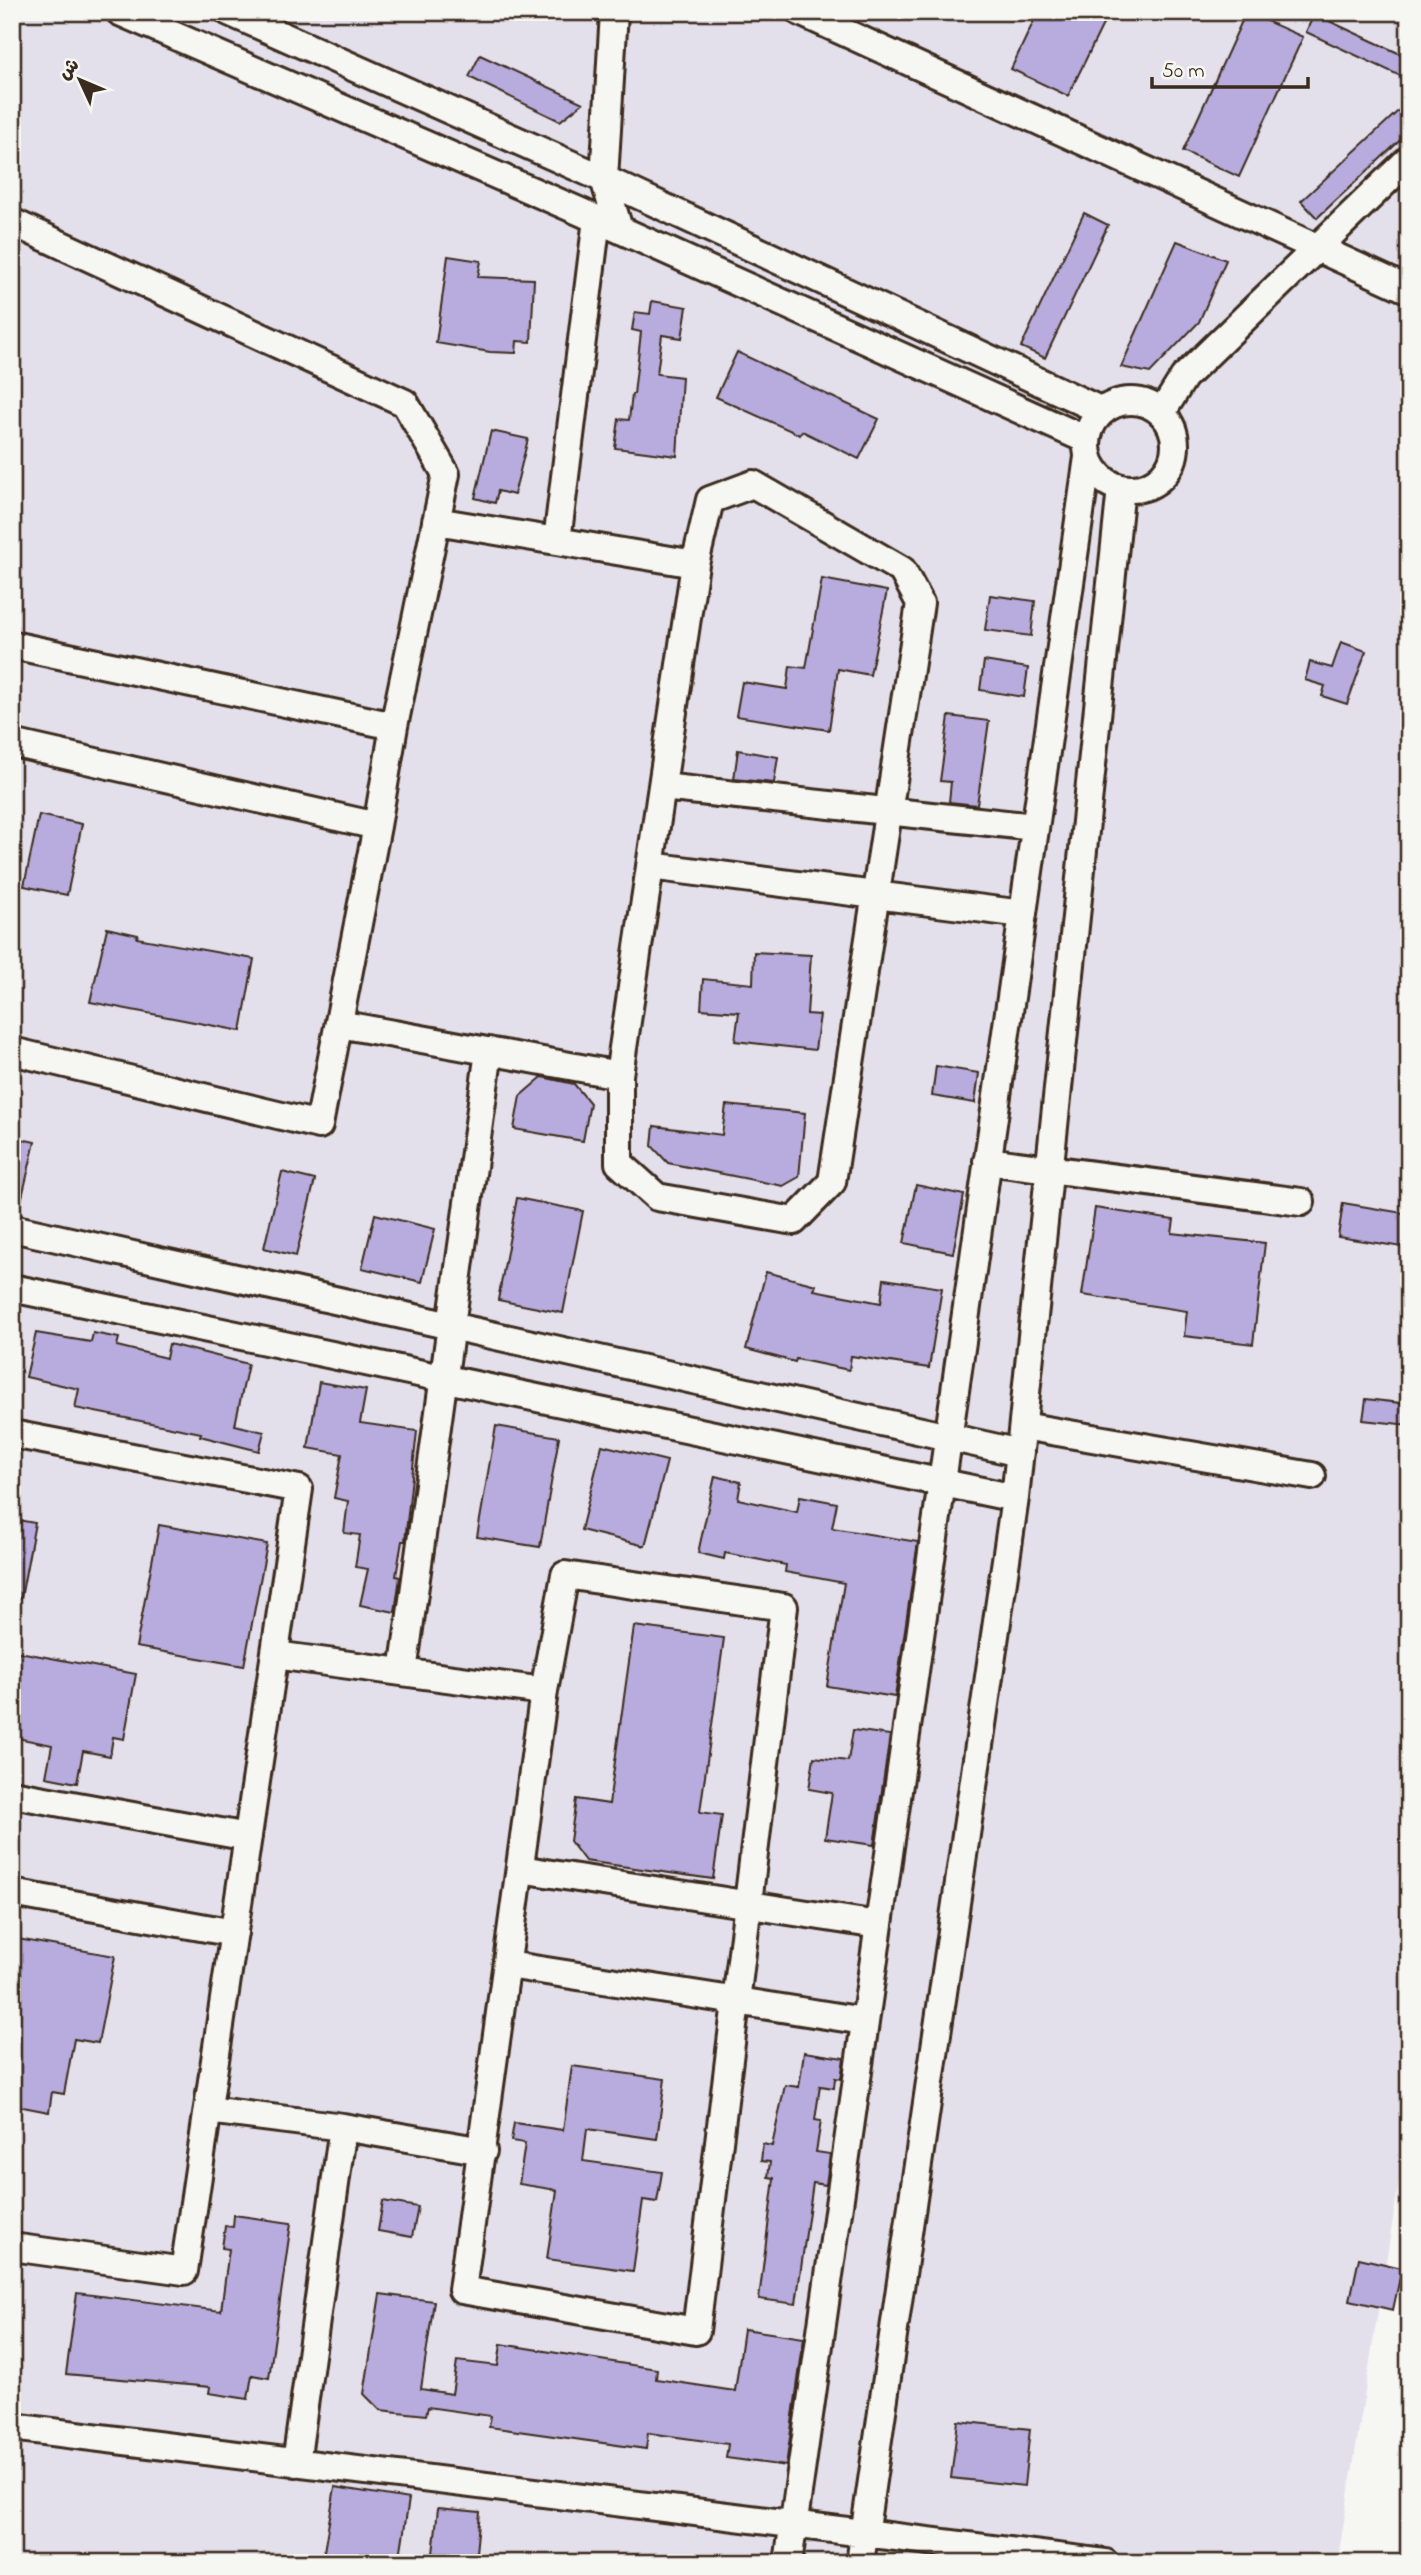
<svg xmlns="http://www.w3.org/2000/svg" width="1421" height="2575" viewBox="0 0 1421 2575" font-family="'Indie Flower','Playpen Sans Arabic',sans-serif">
	<style>
		.built { fill: #e3e0ec }
		.building { fill: #b7acdd; stroke: #3b2a1e; stroke-width: 2 }
		.lines { fill: none; stroke-linecap: round; stroke-linejoin: round }
		.minor-casing { stroke: #3b2a1e; stroke-width: 32 }
		.minor { stroke: #f6f6f2; stroke-width: 26 }
	</style>
	<rect width="100%" height="100%" fill="#f6f6f2"/>
	<filter id="ink" filterUnits="userSpaceOnUse"><feTurbulence type="fractalNoise" baseFrequency=".0143" numOctaves="2"/><feDisplacementMap in="SourceGraphic" scale="14" xChannelSelector="R" yChannelSelector="G"/><feConvolveMatrix kernelMatrix="1 2 1 2 8 2 1 2 1" color-interpolation-filters="sRGB"/></filter>
	<g filter="url(#ink)">
		<!-- built -->
		<path class="built" d="M12,12H1409V2120L1338,2558L1352,2563H12Z"/>
		<!-- building -->
		<path class="building" d="M1038,12H1109L1068,96L1011,69Z
			M1246,12L1303,37L1239,177L1183,151Z
			M1314,14L1409,58V80L1306,32Z
			M480,55L583,103L560,121L469,77Z
			M1409,101V132L1317,218L1301,201Z
			M1084,213L1108,225L1045,358L1021,347Z
			M1177,241L1226,260L1199,322L1150,373L1121,367Z
			M448,256L481,261L478,277L534,279L531,342L517,341L516,353L490,352L436,343Z
			M652,301L687,307L682,338L662,335L657,374L682,377L677,456L615,448L619,419L629,420L632,394H634L641,332L632,330L635,312L650,314Z
			M737,352L879,419L859,459L802,431L800,435L716,397Z
			M491,431L528,439L514,495L498,491L495,503L475,498Z
			M822,579L887,591L870,675L838,669L829,730L736,716L742,682L787,689L790,666L806,668Z
			M990,595L1035,601L1031,636L985,630Z
			M1341,642L1366,651L1347,704L1322,696L1325,686L1305,680L1310,662L1332,668Z
			M984,661L1028,668L1024,697L980,690Z
			M949,716L989,721L977,805L949,802L951,782L940,781Z
			M738,750L778,757L774,783L734,779Z
			M39,815L82,824L67,895L24,886Z
			M107,928L138,935L137,938L254,959L241,1031L90,1002Z
			M754,952L811,955L807,1014L820,1015L815,1050L735,1041L739,1012L701,1009L703,979L753,984Z
			M936,1066L979,1073L975,1103L932,1096Z
			M542,1077L574,1084L590,1103L583,1141L514,1129L520,1096Z
			M726,1105L805,1113L799,1177L783,1186L668,1163L652,1146L654,1126L722,1135Z
			M12,1137L35,1142L19,1210L12,1209Z
			M282,1172L315,1180L296,1256L264,1248Z
			M916,1185L964,1195L953,1253L904,1243Z
			M517,1198L583,1211L563,1313L498,1300Z
			M1343,1203L1409,1214V1248L1338,1237Z
			M1095,1208L1174,1220L1172,1233L1265,1243L1253,1344L1184,1336L1187,1311L1082,1295Z
			M375,1214L435,1229L422,1282L362,1268Z
			M766,1272L816,1285L814,1290L881,1303L884,1279L942,1288L929,1368L851,1356L849,1370L796,1359L795,1362L746,1349Z
			M36,1333L91,1342L93,1333L119,1338L117,1346L166,1358L169,1344L248,1364L235,1425L264,1432L259,1451L200,1436L201,1433L75,1408L79,1389L26,1377Z
			M319,1382L366,1390L360,1423L417,1431L405,1541H402L396,1576L400,1577L395,1612L360,1605L368,1569L355,1567L360,1535L344,1533L348,1501L334,1498L342,1454L308,1448Z
			M1366,1399L1409,1404V1425L1363,1420Z
			M496,1426L559,1437L540,1547L477,1537Z
			M602,1445L667,1461L645,1546L581,1530Z
			M715,1476L741,1482L738,1499L797,1512L800,1496L837,1503L832,1528L918,1542L895,1697L827,1686L844,1583L785,1572L786,1565L725,1553L724,1559L698,1553Z
			M12,1519L35,1523L21,1598L12,1597Z
			M159,1525L267,1544L244,1666L136,1647Z
			M634,1626L724,1638L700,1812L722,1815L713,1879L585,1861L570,1841L576,1799L609,1804Z
			M14,1651L136,1674L124,1739L113,1737L110,1756L83,1751L77,1783L46,1777L52,1745L12,1737Z
			M853,1730L890,1735L874,1845L825,1838L832,1793L809,1789L814,1757L848,1761Z
			M12,1938L115,1956L98,2043L74,2039L64,2094L52,2092L49,2112L12,2105Z
			M804,2052L844,2058L841,2079L835,2078L834,2088L820,2086L815,2120L821,2121L816,2152L830,2154L826,2185L813,2183L796,2304L759,2299L774,2178L768,2177L770,2162L761,2161L763,2144L772,2146L785,2085L799,2087Z
			M572,2066L665,2079L657,2139L587,2129L583,2161L662,2172L657,2202L643,2200L633,2271L547,2259L557,2190L519,2184L525,2143L511,2141L514,2123L563,2130Z
			M383,2201L418,2207L412,2237L378,2231Z
			M234,2215L291,2223L269,2378L252,2375L248,2399L209,2393L210,2387L66,2374L77,2293L221,2311L229,2249L222,2248L225,2226L233,2227Z
			M1359,2258L1402,2268L1393,2310L1350,2300Z
			M380,2294L434,2301L421,2389L452,2394L457,2361L498,2366L501,2344L657,2369L656,2379L735,2391L744,2329L804,2338L786,2466L726,2458L728,2444L648,2433L646,2449L489,2427L491,2416L428,2407L426,2415L380,2410L364,2394Z
			M958,2421L1030,2429L1024,2486L951,2478Z
			M335,2487L409,2499L399,2563H322Z
			M438,2508L480,2512L475,2563H432Z"/>
		<g class="lines">
			<defs>
				<path id="minor" d="M120,12L581,212L1087,440
					M229,12L604,179L1102,411
					M614,12L604,179L619,229
					M800,12L1409,290
					M12,222L405,403L446,474L394,726
					M1087 445a44 44 0 1 1 88 0a44 44 0 1 1-88 0Z
					M1162,412L1184,377L1409,159
					M557,541L597,219
					M12,645L394,726L377,826L12,743
					M662,787L1035,827
					M650,866L1023,914
					M339,1024L619,1075L695,564L436,521
					M12,1051L319,1125L377,826
					M619,1075V1163L657,1197L794,1221L832,1182L920,603L902,570L753,484L710,500L695,564
					M987,1161L1301,1202
					M12,1228L1020,1453
					M12,1288L1015,1498
					M1023,1426L1312,1476
					M12,1434L299,1489L184,2271L12,2247
					M565,1575L784,1607L696,2331L462,2290L544,1691Z
					M275,1655L544,1691
					M403,1672L489,1051
					M12,1794L248,1837
					M520,1869L878,1925
					M12,1893L234,1933
					M508,1965L864,2021
					M208,2110L343,2127L483,2151
					M12,2427L1105,2563
					M296,2463L343,2127
					M788,2563L1088,457
					M860,2563L1015,1498L1121,488"/>
			</defs>
			<!-- minor casing -->
			<use href="#minor" class="minor-casing"/>
			<!-- minor -->
			<use href="#minor" class="minor"/>
		</g>
	</g>
	<!-- margin -->
	<rect width="1421" height="2575" fill="none" stroke="#f6f6f2" stroke-width="42"/>
	<rect x="21" y="21" width="1379" height="2533" fill="none" stroke="#3b2a1e" stroke-width="2.5" filter="url(#ink)"/>
	<!-- north arrow -->
	<g transform="translate(80 80) rotate(314)" stroke="#f6f6f2" stroke-width="5" paint-order="stroke">
	<path d="M0-5L12 26L0 18L-12 26Z" fill="#3b2a1e"/>
	<text y="-10" font-size="19" font-weight="bold" text-anchor="middle" fill="#3b2a1e">ش</text>
	</g>
	<!-- scale -->
	<path d="M1152 77v10h156v-10" fill="none" stroke="#3b2a1e" stroke-width="3.5"/>
	<text x="1162" y="77" font-size="21" fill="#3b2a1e" stroke="#f6f6f2" stroke-width="5" paint-order="stroke">50 m</text>
</svg>
